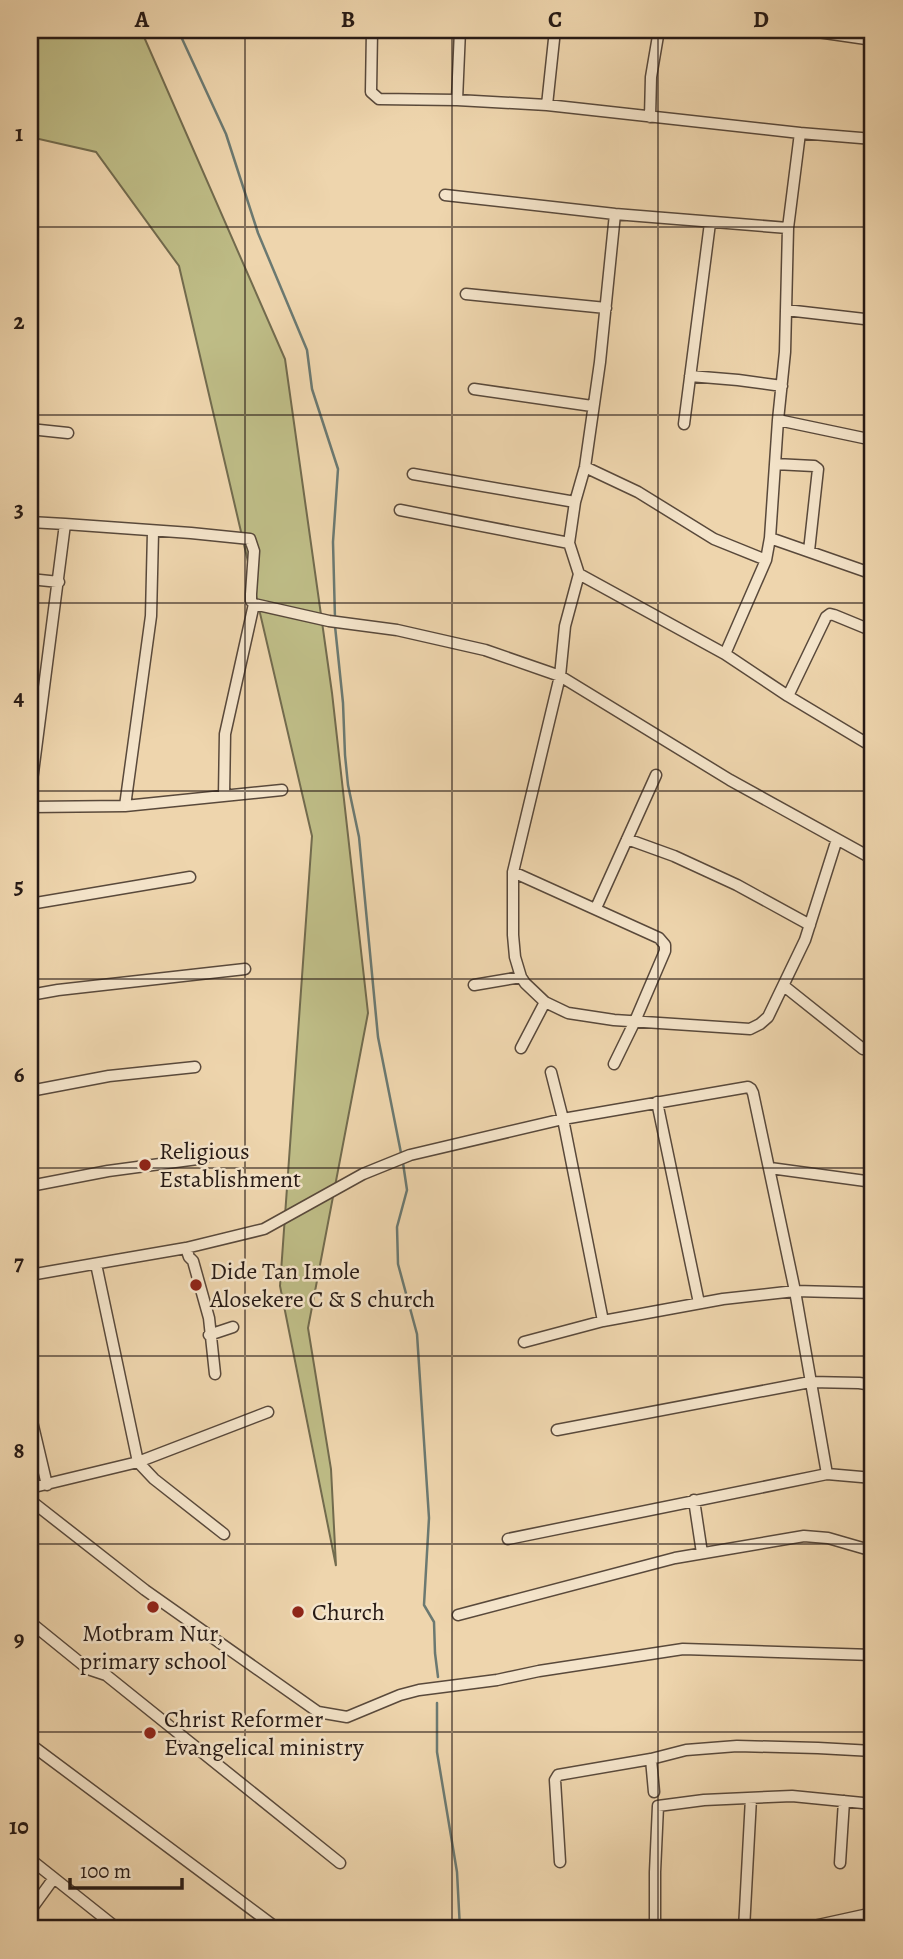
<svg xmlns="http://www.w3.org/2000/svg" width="903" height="1959" viewBox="0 0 903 1959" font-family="Alegreya,serif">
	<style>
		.green { fill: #bebc86; stroke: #726b4e; stroke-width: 2 }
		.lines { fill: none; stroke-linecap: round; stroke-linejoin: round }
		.stream { stroke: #6b7971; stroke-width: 2.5 }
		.minor-casing { stroke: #59493b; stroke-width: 13 }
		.minor { stroke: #f4e4ca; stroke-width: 10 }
		.grid { fill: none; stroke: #271a15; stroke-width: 2; stroke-opacity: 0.55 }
		.poi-dot { fill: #8f2418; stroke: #f4e4ca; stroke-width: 2.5 }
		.labels { text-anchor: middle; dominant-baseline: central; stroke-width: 5; stroke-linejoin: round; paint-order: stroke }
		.poi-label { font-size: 24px; fill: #271a15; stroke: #f4e4ca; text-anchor: start }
		.neatline { fill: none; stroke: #271a15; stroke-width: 2.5 }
		.grid-label { font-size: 23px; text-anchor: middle; font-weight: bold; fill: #271a15 }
	</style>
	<rect width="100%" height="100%" fill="#eed5ad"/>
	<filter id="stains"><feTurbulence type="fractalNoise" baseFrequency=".00286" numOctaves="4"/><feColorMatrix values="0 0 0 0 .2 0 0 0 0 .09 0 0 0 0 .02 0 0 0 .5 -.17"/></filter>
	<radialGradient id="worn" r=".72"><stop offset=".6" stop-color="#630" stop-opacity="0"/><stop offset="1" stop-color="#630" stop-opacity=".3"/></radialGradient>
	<!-- green -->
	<path class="green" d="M30,30H141L285,359L332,693L368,1013L308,1328L331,1469L336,1566L280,1286L312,836L179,266L96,152L30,137Z"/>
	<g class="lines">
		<!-- stream -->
		<path class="stream" d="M178,30L226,134L258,233L307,350L312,389L338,469L333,542L335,619
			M335,626L343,703L345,755L348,785L359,837L378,1037L401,1153
			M403,1163L407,1190L397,1227L398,1264L417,1334L429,1518L424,1605L434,1622L435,1653L438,1677
			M437,1703V1752L457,1872L460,1929"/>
		<defs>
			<path id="minor" d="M372,30L371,92L379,99L457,100L547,105L800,133L873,139
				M804,30L873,40
				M457,100L460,30
				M547,105L555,30
				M650,117L651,77L659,30
				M445,195L615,214L788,228
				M615,214L600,362L585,467L575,502L569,543L579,574L565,626L560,676L513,872V935L515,957L521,977L525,983L545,1002L568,1013L614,1020L750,1029L760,1024L768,1017L805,940L837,839
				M466,294L606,308
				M786,310L873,320
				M690,376L738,380L782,386
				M474,389L592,406
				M778,420L873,440
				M684,424L710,223
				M30,429L68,433
				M775,464L814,466L818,469L809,551
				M585,467L638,492L714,539L766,560
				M413,474L575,502
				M400,510L569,543
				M30,522L65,524L30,796
				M65,524L191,533L250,539L254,551L251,594V601L254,604L329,621L397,630L485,650L560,676L730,780L873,859
				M770,538L873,574
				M579,574L725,654L788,696L873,747
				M30,579L59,582
				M725,654L766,560L770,538L778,420L785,352L788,228L800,133
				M788,696L826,617L830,614L834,615L873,631
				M224,796L225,734L254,604
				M125,806L151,616L153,532
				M30,807L125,806L282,790
				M627,839L674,856L737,885L810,925
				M513,872L659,938L665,945V951L635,1021L614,1064
				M30,904L190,877
				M596,908L656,775
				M474,985L521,977
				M784,986L863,1049L873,1050
				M30,995L58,990L245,969
				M521,1048L545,1002
				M551,1072L563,1119L603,1321
				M30,1091L109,1076L195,1067
				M657,1102L699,1303
				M770,1168L873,1182
				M30,1186L108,1171L205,1158
				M186,1248L189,1257L193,1261L209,1318L215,1374
				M96,1264L138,1462L154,1479L224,1534
				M30,1275L186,1248L264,1229L363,1174L410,1155L563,1119L748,1087L751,1089L753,1093L795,1291L827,1474
				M209,1335L233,1327
				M524,1342L603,1321L723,1299L795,1291L873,1293
				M30,1413L47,1485
				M557,1430L810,1382L859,1383L873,1385
				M30,1488L138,1462L268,1412
				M30,1500L145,1590L318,1712L347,1717L400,1695L419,1690L497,1680L539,1671L683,1649L873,1655
				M694,1500L702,1553
				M508,1539L827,1474L873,1478
				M458,1615L675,1558L804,1536L828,1538L873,1551
				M30,1622L88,1669L106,1675L340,1863
				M30,1744L278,1929
				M651,1759L654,1792
				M30,1859L118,1929
				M560,1862L555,1780L558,1775L651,1759L686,1750L737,1746L818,1748L873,1751
				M840,1863L844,1801
				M30,1911L54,1878
				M655,1929V1872L658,1806L704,1800L792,1796L873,1804
				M744,1929L751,1798
				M800,1929L873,1913"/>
		</defs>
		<!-- minor casing -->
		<use href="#minor" class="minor-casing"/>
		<!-- minor -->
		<use href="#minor" class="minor"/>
	</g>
	<!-- grid -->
	<path class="grid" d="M245,30V1929M452,30V1929M658,30V1929M30,227H873M30,415H873M30,603H873M30,791H873M30,979H873M30,1168H873M30,1356H873M30,1544H873M30,1732H873"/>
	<!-- markers -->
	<g class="poi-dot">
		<circle cx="145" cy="1165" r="7"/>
		<circle cx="196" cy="1285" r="7"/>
		<circle cx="153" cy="1607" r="7"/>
		<circle cx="298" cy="1612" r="7"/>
		<circle cx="150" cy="1733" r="7"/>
	</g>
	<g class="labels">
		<!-- poi labels -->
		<g class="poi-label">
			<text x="159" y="1151">Religious<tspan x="159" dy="28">Establishment</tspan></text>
			<text x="210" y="1271">Dide Tan Imole<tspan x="210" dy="28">Alosekere C &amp; S church</tspan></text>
			<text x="312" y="1612">Church</text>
			<text x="153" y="1633" text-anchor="middle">Motbram Nur,<tspan x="153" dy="28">primary school</tspan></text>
			<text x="164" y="1719">Christ Reformer<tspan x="164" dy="28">Evangelical ministry</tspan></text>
		</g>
	</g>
	<!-- margin -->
	<rect width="903" height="1959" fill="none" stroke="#eed5ad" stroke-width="77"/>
	<!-- scale -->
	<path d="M70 1878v10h112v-10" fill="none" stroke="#271a15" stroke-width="3.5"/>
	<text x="80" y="1878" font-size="21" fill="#271a15" stroke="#f4e4ca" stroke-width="5" paint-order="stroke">100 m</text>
	<rect x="38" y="38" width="826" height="1882" class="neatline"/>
	<g class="grid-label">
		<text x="142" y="27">A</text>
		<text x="348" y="27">B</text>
		<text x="555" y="27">C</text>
		<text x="761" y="27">D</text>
		<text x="19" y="141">1</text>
		<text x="19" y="329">2</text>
		<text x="19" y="517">3</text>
		<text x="19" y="705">4</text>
		<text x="19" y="893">5</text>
		<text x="19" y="1082">6</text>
		<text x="19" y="1270">7</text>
		<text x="19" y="1458">8</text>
		<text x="19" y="1646">9</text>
		<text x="19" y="1834">10</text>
	</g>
	<rect width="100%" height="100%" filter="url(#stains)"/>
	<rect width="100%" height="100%" fill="url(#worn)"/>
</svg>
